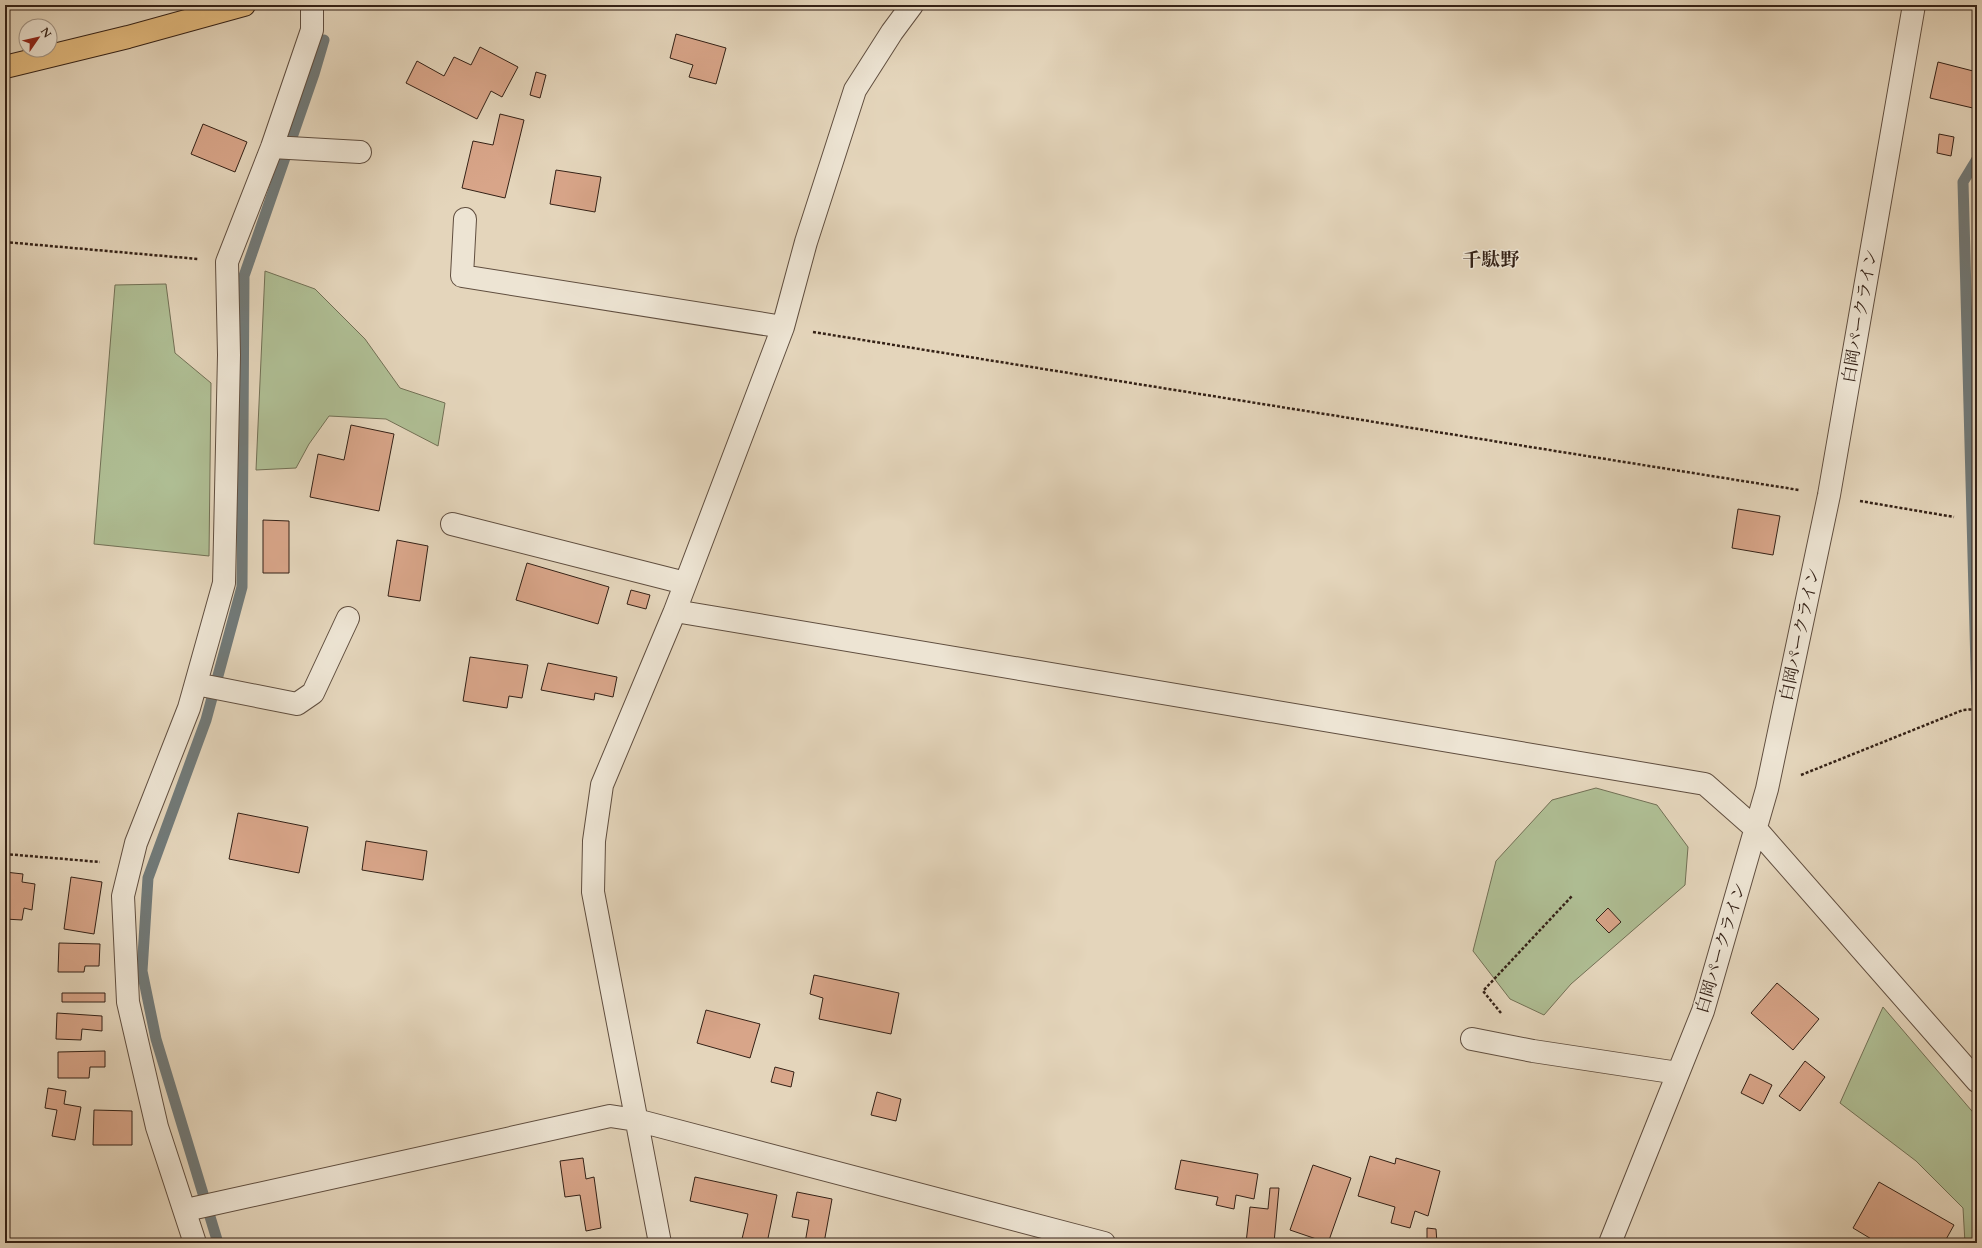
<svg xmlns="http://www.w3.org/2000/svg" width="1982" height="1248" viewBox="0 0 1982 1248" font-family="Cardo,'Noto Serif JP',serif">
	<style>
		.green { fill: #afbe94; stroke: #727055 }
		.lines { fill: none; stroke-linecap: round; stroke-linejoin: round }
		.stream { stroke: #717a79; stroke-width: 11 }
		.building { fill: #d8a589; stroke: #342116 }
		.minor-casing { stroke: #604e3f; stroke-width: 24 }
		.major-casing { stroke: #342116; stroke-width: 24 }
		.path { stroke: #342116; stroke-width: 2.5; stroke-dasharray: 3 2; stroke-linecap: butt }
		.minor { stroke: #ede4d3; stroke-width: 22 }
		.major { stroke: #e2ba7e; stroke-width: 22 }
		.labels { text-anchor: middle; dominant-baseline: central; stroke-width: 3; stroke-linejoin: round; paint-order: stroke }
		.street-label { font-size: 17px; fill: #342116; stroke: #ede4d3 }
		.quarter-label { font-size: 19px; font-weight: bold; fill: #342116; stroke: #ede4d3 }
	</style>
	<rect width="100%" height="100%" fill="#e4d5bb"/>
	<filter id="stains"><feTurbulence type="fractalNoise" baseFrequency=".005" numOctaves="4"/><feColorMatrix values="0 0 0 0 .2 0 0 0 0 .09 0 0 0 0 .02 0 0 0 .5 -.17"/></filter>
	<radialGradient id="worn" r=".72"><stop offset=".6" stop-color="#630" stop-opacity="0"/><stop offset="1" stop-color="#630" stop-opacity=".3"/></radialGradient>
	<!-- green -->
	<path class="green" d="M265,271L315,289L365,339L400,388L445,403L438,446L386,419L329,416L309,444L296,468L256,470Z
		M166,284L175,353L211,383L209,556L94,544L115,285Z
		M1596,788L1657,805L1688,847L1685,885L1571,984L1544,1015L1510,999L1473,951L1496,861L1552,800Z
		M1883,1007L1977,1117V1243H1965L1963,1208L1916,1161L1840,1103Z"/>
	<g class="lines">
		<!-- stream -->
		<path class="stream" d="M1977,159L1963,182L1977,704
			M218,1243L156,1039L142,971L148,878L206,720L242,587L244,276L314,74L324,40"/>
	</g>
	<!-- building -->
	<path class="building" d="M676,34L726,48L716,84L689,77L693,65L670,58Z
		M480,47L518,67L502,97L491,91L477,119L406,83L417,61L444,76L454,57L471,65Z
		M1938,62L1977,72V109L1930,98Z
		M536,72L546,75L540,98L530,95Z
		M500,114L524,120L505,198L462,188L473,141L493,145Z
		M203,124L247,142L235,172L191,154Z
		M1939,134L1954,137L1951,156L1937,153Z
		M556,170L601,177L595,212L550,204Z
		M351,425L394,434L379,511L310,497L318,454L344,460Z
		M1738,509L1780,516L1773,555L1732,548Z
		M263,520L289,521V573H263Z
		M397,540L428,546L420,601L388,596Z
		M527,563L609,587L598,624L516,600Z
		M631,590L650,595L646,609L627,604Z
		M470,657L528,665L522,698L509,696L507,708L463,701Z
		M548,663L617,677L613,697L595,693L594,700L541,690Z
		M238,813L308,827L299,873L229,859Z
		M366,841L427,851L423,880L362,870Z
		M5,872L23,874L22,882L35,884L32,910L24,908L22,920L5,919Z
		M71,877L102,882L94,934L64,929Z
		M1608,908L1621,922L1609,933L1596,920Z
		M59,943L100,944L99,966H85L84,972H58Z
		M814,975L899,993L891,1034L819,1019L823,998L810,994Z
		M1777,983L1819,1019L1793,1050L1751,1013Z
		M62,993H105V1002H62Z
		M706,1010L760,1024L750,1058L697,1043Z
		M57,1013L102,1016V1031L82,1029L81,1040L56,1039Z
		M105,1051V1067H90L89,1078H58V1052Z
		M1805,1061L1825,1077L1800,1111L1779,1096Z
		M775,1067L794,1072L791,1087L771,1082Z
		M1750,1074L1772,1085L1763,1104L1741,1093Z
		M48,1088L66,1091L64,1104L81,1107L75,1140L52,1136L57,1110L45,1108Z
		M877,1092L901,1099L896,1121L871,1115Z
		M94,1110L132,1111V1145H93Z
		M1370,1156L1395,1164L1396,1158L1440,1171L1428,1216L1415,1211L1410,1228L1391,1223L1395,1207L1358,1196Z
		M583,1158L586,1179L594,1177L601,1228L586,1231L580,1195L565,1197L560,1161Z
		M1181,1160L1258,1174L1254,1199L1236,1195L1234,1209L1216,1205L1218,1197L1175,1189Z
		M1313,1165L1351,1178L1328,1243L1290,1230Z
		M695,1177L777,1195L767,1243H741L748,1214L690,1201Z
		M1879,1182L1954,1225L1944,1243H1878L1853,1228Z
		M1270,1188H1279L1274,1243H1246L1250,1207L1268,1209Z
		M797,1192L832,1199L824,1243H805L809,1220L792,1217Z
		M1427,1228L1436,1229L1437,1243H1427Z"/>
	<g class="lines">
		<defs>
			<path id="minor" d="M272,147L360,152
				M465,219L462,276L783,327
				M452,524L685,583
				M675,611L1705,784L1756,829L1977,1081
				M196,684L297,704L313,693L348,618
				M1472,1039L1533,1051L1678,1073
				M186,1210L610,1116L636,1120L1104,1243
				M195,1243L157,1127L128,1002L123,896L136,843L189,708L224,583L229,355L227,262L272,147L312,30V5
				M660,1243L593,892L594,841L602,785L675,611L783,327L806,242L855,90L892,32L912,5
				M1610,1243L1703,1011L1767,789L1829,495L1914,5"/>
			<path id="major" d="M5,67L128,37L244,5"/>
		</defs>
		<!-- minor casing -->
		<use href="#minor" class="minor-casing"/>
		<!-- major casing -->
		<use href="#major" class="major-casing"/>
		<!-- path -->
		<path class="path" d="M5,242L198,259
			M813,332L1799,490
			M1860,501L1954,517
			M1801,775L1963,710L1977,709
			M5,854L100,862
			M1501,1013L1483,991L1572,896"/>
		<!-- minor -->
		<use href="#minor" class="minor"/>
		<!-- major -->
		<use href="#major" class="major"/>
	</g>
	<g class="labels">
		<!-- street labels -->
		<g class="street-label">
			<text transform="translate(1860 316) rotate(-80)">白岡パークライン</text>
			<text transform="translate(1800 634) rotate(-78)">白岡パークライン</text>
			<text transform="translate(1721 948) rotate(-73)">白岡パークライン</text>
		</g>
		<!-- quarter labels -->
		<g class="quarter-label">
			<text x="1491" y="260">千駄野</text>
		</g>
	</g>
	<!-- margin -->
	<rect width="1982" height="1248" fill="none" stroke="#e4d5bb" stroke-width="20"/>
	<rect x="6" y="6" width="1970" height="1236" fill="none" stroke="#342116" stroke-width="2"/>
	<rect x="10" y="10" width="1962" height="1228" fill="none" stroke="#342116"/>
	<!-- north arrow -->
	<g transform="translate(38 38) rotate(56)"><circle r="19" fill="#ede4d3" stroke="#a39687"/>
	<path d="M0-3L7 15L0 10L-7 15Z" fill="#8f2418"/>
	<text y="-6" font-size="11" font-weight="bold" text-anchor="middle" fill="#342116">N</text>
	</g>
	<rect width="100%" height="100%" filter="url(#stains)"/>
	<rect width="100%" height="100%" fill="url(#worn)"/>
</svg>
